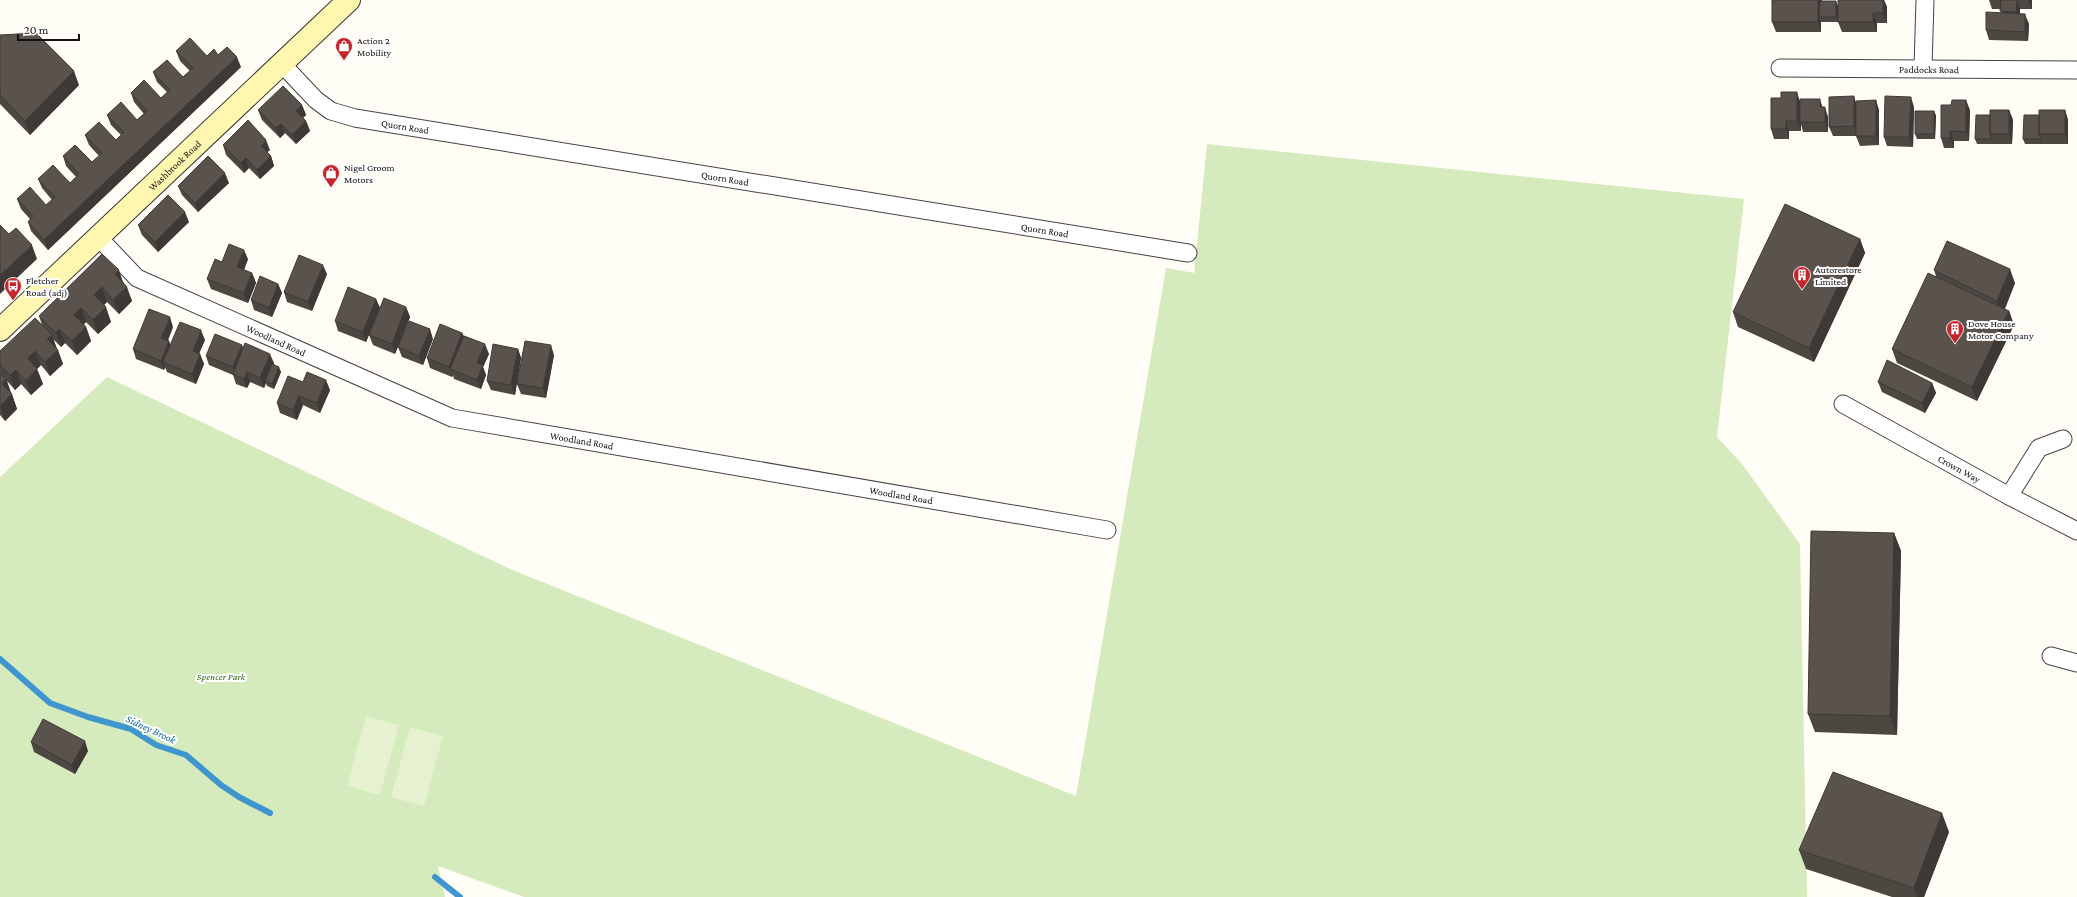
<svg xmlns="http://www.w3.org/2000/svg" width="2077" height="897" viewBox="0 0 2077 897" font-family="'Crimson Pro',serif">
	<style>
		.green { fill: #d5ebbd }
		.pitch { fill: #e6f2cf }
		.lines { fill: none; stroke-linecap: round; stroke-linejoin: round }
		.stream { stroke: #3f96cf; stroke-width: 6 }
		.street-casing { stroke: #444; stroke-width: 19 }
		.secondary-casing { stroke: #333; stroke-width: 24 }
		.street { stroke: #fff; stroke-width: 17 }
		.secondary { stroke: #fff6b0; stroke-width: 22 }
		.wall { fill: #4d4742 }
		.shaded-wall { fill: #3f3936 }
		.building { fill: #5a524d; stroke: #3f3936 }
		.labels { text-anchor: middle; dominant-baseline: central; stroke-width: 4; stroke-linejoin: round; paint-order: stroke }
		.poi-label { font-size: 10px; fill: #111; stroke: #fff; text-anchor: start }
		.street-label { font-size: 10px; fill: #111; stroke: #fff }
		.park-label { font-size: 10px; font-style: italic; fill: #2f6b1f; stroke: #fff }
		.water-label { font-size: 11px; font-style: italic; fill: #1768a6; stroke: #fff }
	</style>
	<rect width="100%" height="100%" fill="#fffdf5"/>
	<!-- green -->
	<path class="green" d="M1207,144L1744,199L1717,437L1742,464L1800,544L1807,897H524L438,866L445,897H0V477L107,377L510,569L1076,796L1166,268L1194,273Z"/>
	<!-- pitch -->
	<path class="pitch" d="M366,716L399,725L380,795L347,786Z
		M410,727L443,736L424,806L391,797Z"/>
	<g class="lines">
		<!-- stream -->
		<path class="stream" d="M0,659L50,703L88,717L131,729L156,745L186,755L221,785L239,797L270,813
			M435,877L460,897"/>
		<defs>
			<g id="street">
				<path id="s1" d="M282,64L316,100L331,111L355,118L1188,253"/>
				<path id="s2" d="M1780,68L2077,70"/>
				<path d="M1923,68L1925,0"/>
				<path id="s3" d="M98,237L137,278L452,418L1107,530"/>
				<path id="s4" d="M1843,404L2009,496L2077,531"/>
				<path d="M2009,496L2039,448L2063,439"/>
				<path d="M2051,656L2077,663"/>
			</g>
			<g id="secondary">
				<path id="s5" d="M0,330L349,0"/>
			</g>
		</defs>
		<!-- street casing -->
		<use href="#street" class="street-casing"/>
		<!-- secondary casing -->
		<use href="#secondary" class="secondary-casing"/>
		<!-- street -->
		<use href="#street" class="street"/>
		<!-- secondary -->
		<use href="#secondary" class="secondary"/>
	</g>
	<!-- wall -->
	<path class="wall" d="M1838,0H1884L1887,7V23H1877V32H1842L1838,22H1821V32H1776L1772,22L1822,1L1838,5Z
		M1989,0H2032V9H2020V14L2029,24L2028,41L1989,40L1986,30L2001,13L2000,9H1992Z
		M0,35L79,85L30,135L0,104Z
		M176,51L207,56L218,55L241,67L48,250L31,231L28,222L30,219L21,209L17,199L46,205L52,200L42,188L38,179L70,183L76,177L66,166L63,156L92,162L99,156L89,145L85,135L116,140L121,135L111,125L107,115L137,120L144,114L134,102L131,93L161,98L167,92L157,82L153,72L183,77L190,71L180,61Z
		M1800,100L1823,107L1828,117V132H1803L1801,124V131H1789V139H1774L1771,129Z
		M302,105L306,115L303,118L306,121L310,131L296,144L285,133L280,138L262,120L258,110Z
		M1914,107L1913,147L1887,146L1884,137Z
		M1879,110V145L1860,146L1856,136H1833L1829,127Z
		M1970,110L1969,141H1954V148H1944L1941,138Z
		M2009,110L2013,120L2012,144H1977L1975,139L1990,115Z
		M2065,110L2068,120V144H2025L2023,139L2039,115Z
		M1934,111L1936,116L1935,139H1917L1915,134Z
		M223,145L270,150L267,152L271,156L274,166L260,179L249,168L244,173L226,155Z
		M229,183L198,212L182,195L178,186Z
		M189,222L158,252L142,235L138,225Z
		M1860,239L1865,253L1814,362L1738,327L1733,312Z
		M102,254L124,283L132,301L119,314L107,302L104,305L111,322L98,334L86,322L84,324L86,327L91,341L77,355L65,343L61,347L53,339L63,364L50,376L41,365L37,369L43,384L31,395L21,384L15,390L7,381L17,409L5,421L0,415V351L42,325L39,316Z
		M248,259L244,270L252,273L256,283L248,303L211,289L207,279L222,262Z
		M1934,270L2015,283L2005,309L2009,311L2014,325L1977,401L1897,363L1892,349L1936,276Z
		M327,274L312,311L287,302L284,292Z
		M278,284L282,293L272,317L254,310L251,300Z
		M376,299L380,308L366,342L338,331L335,321Z
		M406,307L410,317L395,354L373,345L369,335Z
		M173,327L168,340L169,341L170,346L205,340L199,353L200,354L204,364L196,384L167,372L165,367L164,370L136,359L133,349Z
		M462,333L464,336L489,354L483,367L486,375L481,389L454,379L453,375L452,377L430,368L427,358Z
		M433,339L423,365L402,357L398,347Z
		M242,345L243,348L274,363V364L281,372L274,389L267,386L266,383L264,388L250,382L247,388L236,384L233,375L209,365L206,356Z
		M518,349L521,358L515,395L491,390L487,381Z
		M554,355L546,398L521,394L517,384Z
		M303,382L330,390L320,413L303,405L297,420L280,413L277,403Z
		M1878,382L1932,383L1936,393L1925,413L1882,392Z
		M1894,533L1901,551L1897,735L1815,732L1808,714Z
		M31,742L88,751L75,774L34,752Z
		M1949,832L1924,897H1892L1806,869L1799,850Z"/>
	<!-- shaded-wall -->
	<path class="shaded-wall" d="M1818,0H1822L1821,17H1819L1821,22V32L1818,22Z
		M1883,0H1884L1887,7V23L1883,13Z
		M2017,0L2020,9V21L2016,12Z
		M2028,0H2032V9Z
		M1836,1L1838,6V22L1836,17Z
		M1873,13L1877,23V32L1873,22Z
		M2025,14L2029,24L2028,41L2025,32Z
		M237,57L241,67L48,250L44,240Z
		M74,71L79,85L30,135L25,121Z
		M1797,92L1800,102V122L1801,124V131L1797,121Z
		M1854,96L1857,106V136L1854,126Z
		M1911,97L1914,107L1913,147L1909,137Z
		M1820,99L1823,109L1820,107Z
		M1876,100L1879,110V145L1876,136Z
		M1966,100L1970,110L1969,141L1966,132Z
		M302,105L306,115L300,120L296,111Z
		M1825,107L1828,117V132L1825,122Z
		M2009,110L2013,120L2012,144L2009,134Z
		M2065,110L2068,120V144L2065,134Z
		M1934,111L1936,116L1935,139L1934,134Z
		M306,121L310,131L296,144L292,135Z
		M1786,121L1789,131V139L1786,129Z
		M281,124L285,133L280,138L276,128Z
		M1950,131L1954,141V148L1950,138Z
		M266,140L270,150L264,155L261,146Z
		M271,156L274,166L260,179L257,170Z
		M246,158L249,168L244,173L241,163Z
		M225,173L229,183L198,212L195,203Z
		M185,212L189,222L158,252L155,242Z
		M1860,239L1865,253L1814,362L1809,348Z
		M32,245L37,259L0,294V275Z
		M244,250L248,259L241,277L237,267Z
		M323,265L327,274L312,311L308,302Z
		M2010,269L2015,283L2002,315L1997,301Z
		M119,270L124,285L115,274Z
		M252,273L256,283L248,303L244,293Z
		M278,284L282,293L272,317L269,308Z
		M102,287L107,302L99,309L94,295Z
		M127,287L132,301L119,314L113,300Z
		M376,299L380,308L366,342L363,332Z
		M106,307L111,322L98,334L93,320Z
		M406,307L410,317L395,354L392,344Z
		M81,308L86,322L79,329L74,315Z
		M2009,311L2014,325L1977,401L1972,387Z
		M170,317L173,327L165,348L161,338Z
		M86,327L91,341L77,355L72,341Z
		M59,329L65,343L61,347L56,333Z
		M430,329L433,339L423,365L419,356Z
		M201,330L205,340L196,361L193,351Z
		M462,333L466,342L450,369L453,375L452,377L449,367Z
		M52,335L57,349L47,339Z
		M169,341L172,351L163,362L165,367L164,370L161,361Z
		M485,344L489,354L483,367L486,375L481,389L477,380V363Z
		M242,345L245,355L236,376L233,367Z
		M551,345L554,355L546,398L543,388Z
		M518,349L521,358L515,395L511,385Z
		M58,350L63,364L50,376L45,362Z
		M35,351L41,365L33,373L28,358Z
		M200,354L204,364L196,384L192,374Z
		M270,354L274,363L267,381H265L266,383L264,388L260,378Z
		M279,367L281,372L274,389L272,384Z
		M37,369L43,384L31,395L26,381Z
		M16,370L21,384L15,390L10,375Z
		M247,372L250,382L247,388L244,379Z
		M6,379L11,394L2,384Z
		M326,380L330,390L320,413L317,403Z
		M1932,383L1936,393L1925,413L1922,403Z
		M12,394L17,409L5,421L0,406Z
		M299,396L303,405L297,420L293,410Z
		M1894,533L1901,551L1897,735L1890,716Z
		M85,741L88,751L75,774L72,765Z
		M1942,813L1949,832L1924,897H1917L1914,888Z"/>
	<!-- building -->
	<path class="building" d="M1772,0H1818V22H1772Z
		M1838,0H1883V13H1873V22H1838Z
		M2001,0H2017L2016,12L2000,11Z
		M1820,1H1836V17H1819Z
		M1986,12L2025,14V32L1986,30Z
		M36,33L74,71L25,121L0,95V35Z
		M190,38L207,56L214,49L218,55L227,47L237,57L44,240L28,222L33,216L17,199L30,187L46,205L55,197L38,179L53,165L70,183L79,174L63,156L75,145L92,162L102,153L85,135L99,122L116,140L124,132L107,115L121,102L137,120L147,111L131,93L144,80L161,98L170,90L153,72L167,60L183,77L193,68L176,51Z
		M283,86L302,105L296,111L306,121L292,135L281,124L276,128L258,110Z
		M1781,92H1797V121H1786V129H1771V98H1781Z
		M1854,96V126L1829,127V97Z
		M1885,96L1911,97L1909,137H1884Z
		M1800,99H1820V107H1825V122H1800Z
		M1876,100V136H1856V101Z
		M1952,100H1966V132L1950,131V138H1941V105H1951Z
		M1990,110H2009V134H1990Z
		M2039,110H2065V134H2039Z
		M1915,111H1934V134H1915Z
		M1976,115H1990V134L1991,139H1975Z
		M2024,115H2039V134L2041,139H2023Z
		M248,120L266,140L261,146L271,156L257,170L246,158L241,163L223,145Z
		M208,156L225,173L195,203L178,186Z
		M168,195L185,212L155,242L138,225Z
		M1785,204L1860,239L1809,348L1733,312Z
		M0,225L9,234L16,228L32,245L0,275Z
		M1947,241L2010,269L1997,301L1934,270Z
		M229,244L244,250L237,267L252,273L244,293L207,279L215,259L222,262Z
		M102,254L119,270L115,274L127,287L113,300L102,287L94,295L106,307L93,320L81,308L74,315L86,327L72,341L59,329L56,333L39,316Z
		M299,255L323,265L308,302L284,292Z
		M1928,273L2009,311L1972,387L1892,349Z
		M260,276L278,284L269,308L251,300Z
		M348,287L376,299L363,332L335,321Z
		M384,298L406,307L392,344L369,335Z
		M149,309L170,317L161,338L169,341L161,361L133,349Z
		M35,318L52,335L47,339L58,350L45,362L35,351L28,358L37,369L26,381L16,370L10,375L0,365V351Z
		M409,321L430,329L419,356L398,347Z
		M180,322L201,330L193,351L200,354L192,374L163,362Z
		M440,324L462,333L449,367L427,358Z
		M215,334L242,345L233,367L206,356Z
		M464,336L485,344L477,363L483,365L477,380L450,369Z
		M525,341L551,345L543,388L517,384Z
		M245,343L270,354L260,378L247,372L244,379L233,374Z
		M493,344L518,349L511,385L487,381Z
		M1887,360L1932,383L1922,403L1878,382Z
		M272,364L279,367L272,384L265,381Z
		M307,372L326,380L317,403L299,396L293,410L277,403L288,376L303,382Z
		M0,373L6,379L2,384L12,394L0,406Z
		M1811,531L1894,533L1890,716L1808,714Z
		M43,719L85,741L72,765L31,742Z
		M1833,772L1942,813L1914,888L1799,850Z"/>
	<!-- icons -->
	<defs>
		<symbol id="shop-pin" viewBox="-11 -11 22 30"><path d="M0 17L-7.5 6A9.5 9.5 0 1 1 7.5 6Z" fill="#c4262e" stroke="#fff"/><path d="M-5-2.5h2.3a2.7 3.5 0 0 1 5.4 0H5L5.5 6h-11ZM-1.5-2.5h3a1.5 2.3 0 0 0-3 0Z" fill="#fff"/></symbol>
		<symbol id="building-pin" viewBox="-11 -11 22 30"><path d="M0 17L-7.5 6A9.5 9.5 0 1 1 7.5 6Z" fill="#c4262e" stroke="#fff"/><path d="M-4-6H4V6H1V3H-1V6H-4ZM-2.5-4.3h1.7v1.8h-1.7ZM.8-4.3h1.7v1.8H.8ZM-2.5-1h1.7V.8h-1.7ZM.8-1h1.7V.8H.8Z" fill="#fff"/></symbol>
		<symbol id="bus-pin" viewBox="-11 -11 22 30"><path d="M0 17L-7.5 6A9.5 9.5 0 1 1 7.5 6Z" fill="#c4262e" stroke="#fff"/><path d="M-5-6H5V4H4V6H2V4H-2V6H-4V4H-5ZM-3.5-4V0h7V-4ZM-3.5 1.2v1.5H-2V1.2ZM2 1.2v1.5H3.5V1.2Z" fill="#fff"/></symbol>
	</defs>
	<g fill-rule="evenodd">
		<use href="#shop-pin" x="334" y="36" width="20" height="27"/>
		<use href="#shop-pin" x="321" y="163" width="20" height="27"/>
		<use href="#building-pin" x="1792" y="265" width="20" height="27"/>
		<use href="#bus-pin" x="3" y="276" width="20" height="27"/>
		<use href="#building-pin" x="1945" y="319" width="20" height="27"/>
	</g>
	<g class="labels">
		<!-- poi labels -->
		<g class="poi-label">
			<text x="357" y="40">Action 2<tspan x="357" dy="12">Mobility</tspan></text>
			<text x="344" y="167">Nigel Groom<tspan x="344" dy="12">Motors</tspan></text>
			<text x="1815" y="269">Autorestore<tspan x="1815" dy="12">Limited</tspan></text>
			<text x="26" y="280">Fletcher<tspan x="26" dy="12">Road (adj)</tspan></text>
			<text x="1968" y="323">Dove House<tspan x="1968" dy="12">Motor Company</tspan></text>
		</g>
		<!-- street labels -->
		<g class="street-label">
			<text stroke="none"><textPath href="#s2" startOffset="149">Paddocks Road</textPath></text>
			<text stroke="none"><textPath href="#s1" startOffset="144">Quorn Road</textPath></text>
			<text stroke="none"><textPath href="#s5" startOffset="240">Washbrook Road</textPath></text>
			<text stroke="none"><textPath href="#s1" startOffset="468">Quorn Road</textPath></text>
			<text stroke="none"><textPath href="#s1" startOffset="792">Quorn Road</textPath></text>
			<text stroke="none"><textPath href="#s3" startOffset="209">Woodland Road</textPath></text>
			<text stroke="none"><textPath href="#s3" startOffset="533">Woodland Road</textPath></text>
			<text stroke="none"><textPath href="#s4" startOffset="133">Crown Way</textPath></text>
			<text stroke="none"><textPath href="#s3" startOffset="857">Woodland Road</textPath></text>
		</g>
		<!-- park labels -->
		<g class="park-label">
			<text x="221" y="676">Spencer Park</text>
		</g>
		<!-- water labels -->
		<g class="water-label">
			<text transform="translate(151 729) rotate(25)">Sidney Brook</text>
		</g>
	</g>
	<!-- scale -->
	<path d="M18 34v6h61v-6" fill="none" stroke="#111111" stroke-width="2"/>
	<text x="24" y="34" font-size="12" fill="#111111" stroke="#ffffff" stroke-width="3" paint-order="stroke">20 m</text>
</svg>
